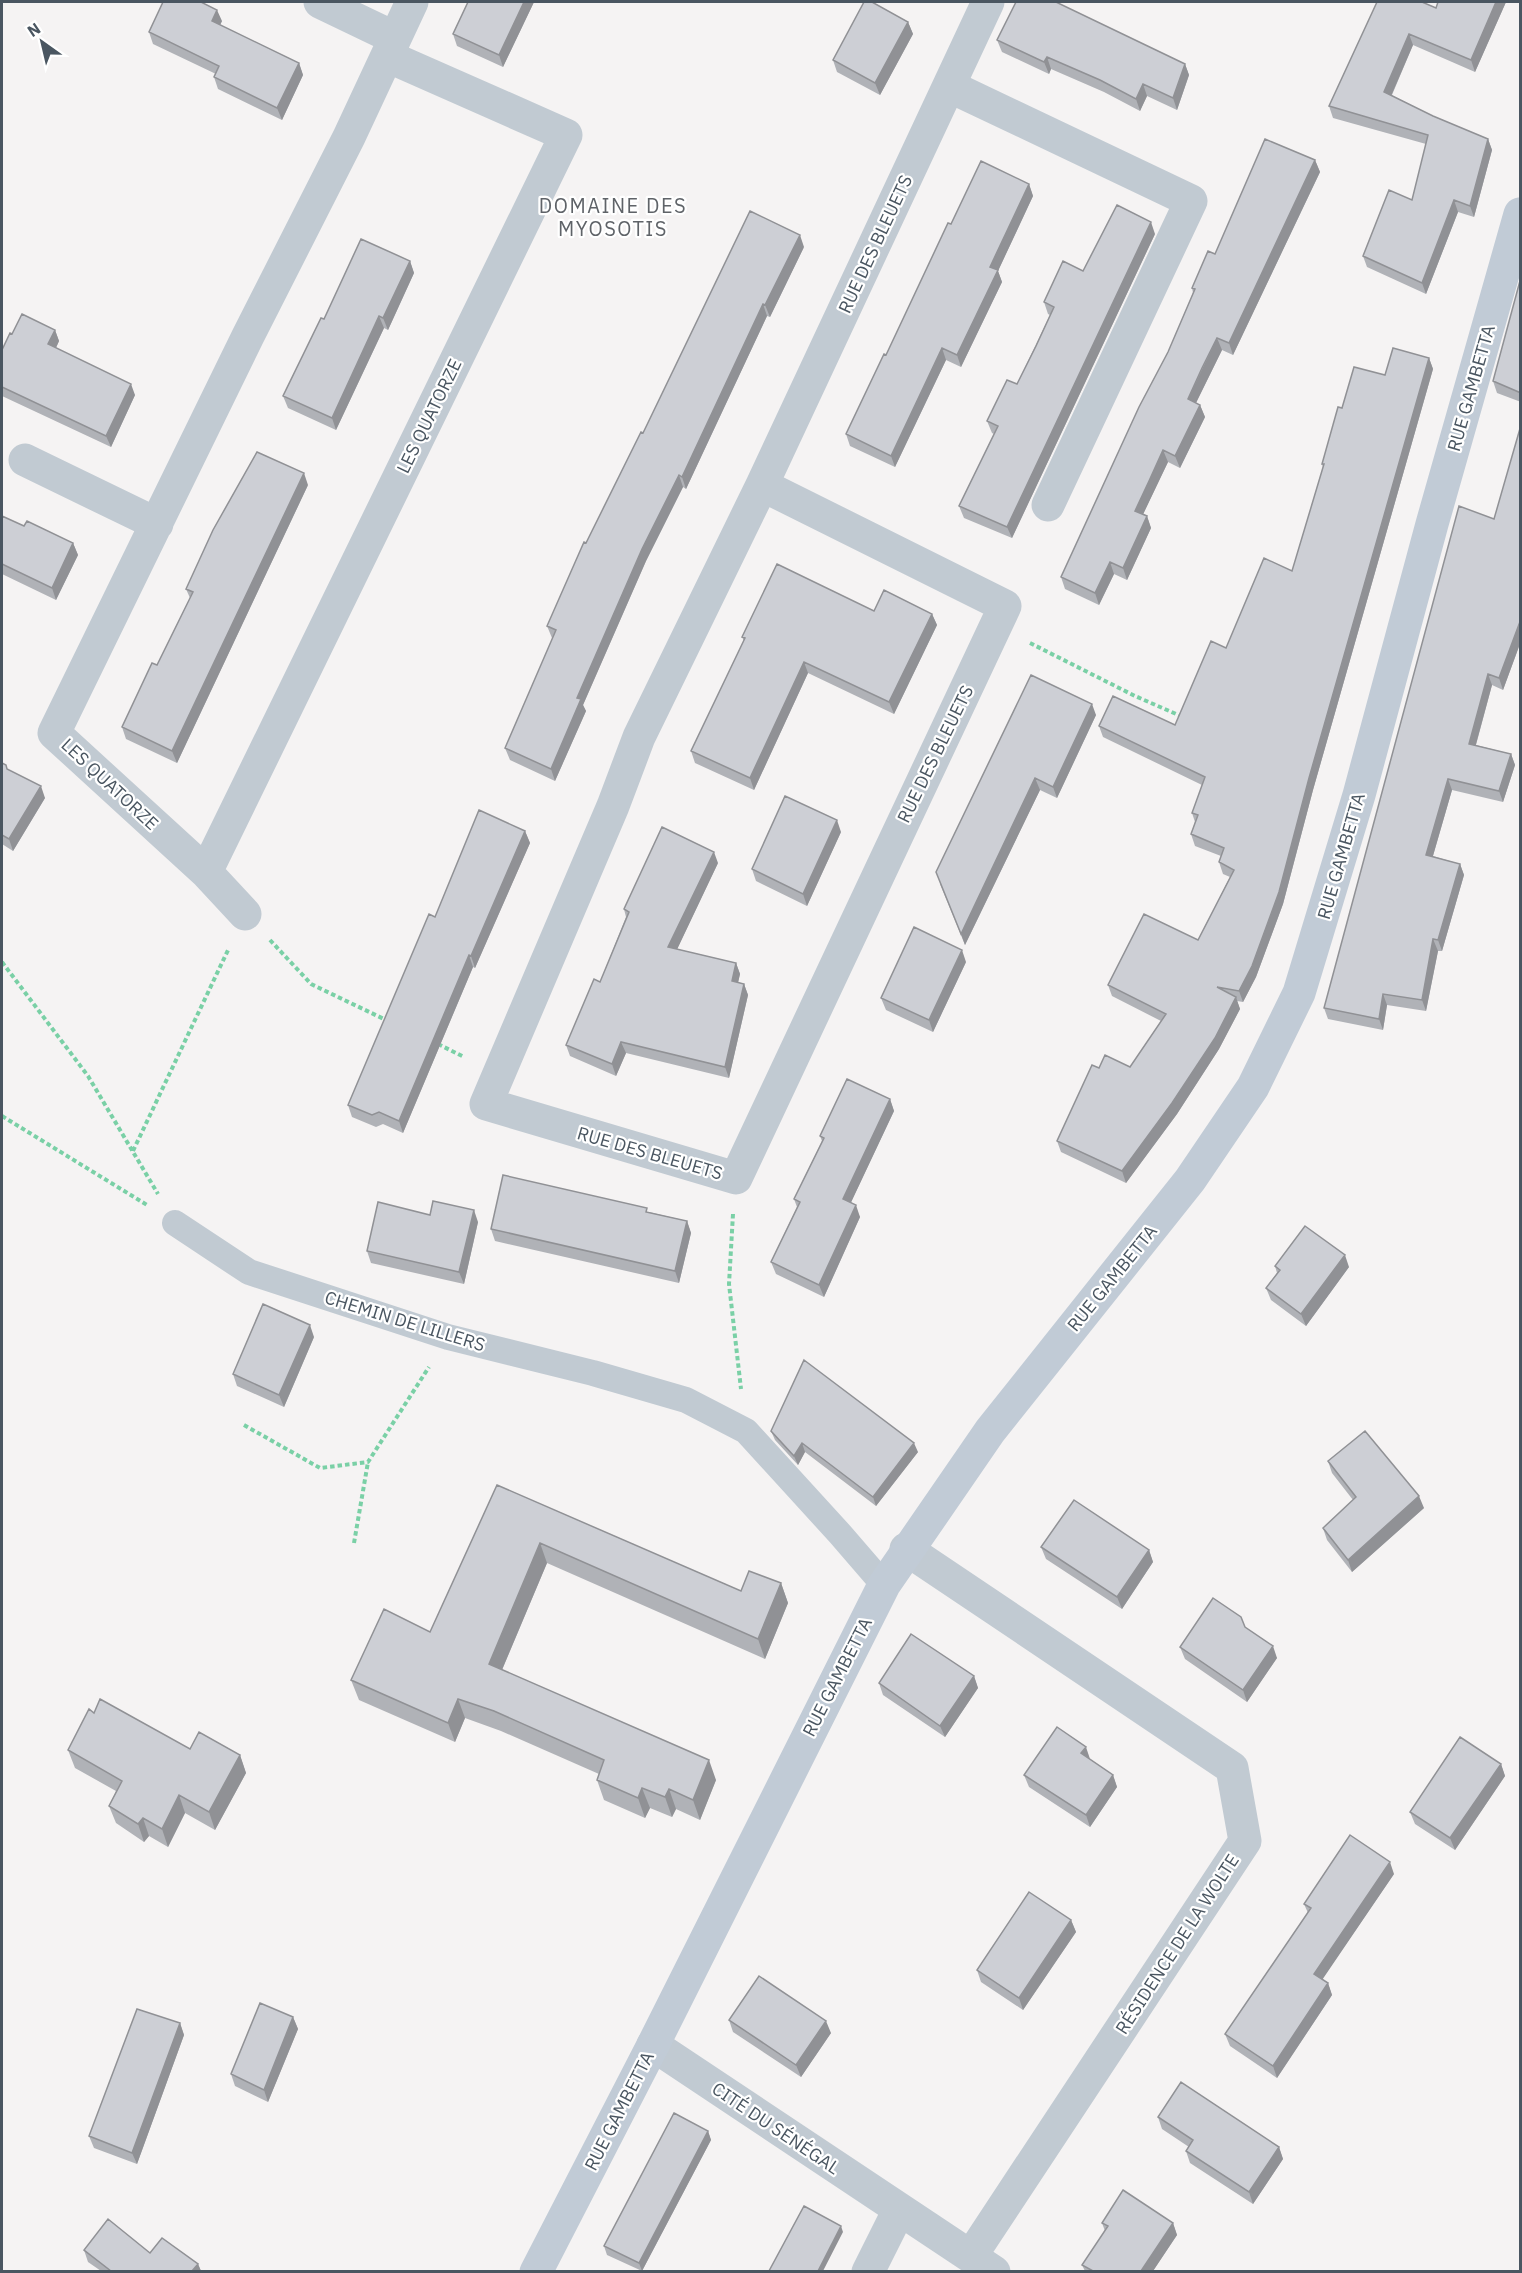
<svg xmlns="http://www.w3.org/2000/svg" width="1522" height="2273" viewBox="0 0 1522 2273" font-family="'IBM Plex Sans',sans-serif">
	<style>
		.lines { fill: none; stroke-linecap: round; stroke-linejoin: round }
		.path { stroke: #7ad0a6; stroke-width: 4; stroke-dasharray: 4.5 3; stroke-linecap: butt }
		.lane { stroke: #c1cad2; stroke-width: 26 }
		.street { stroke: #c1cad2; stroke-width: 33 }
		.secondary { stroke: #c1cbd6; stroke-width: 33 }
		.wall { fill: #b0b2b7 }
		.shaded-wall { fill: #909195 }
		.building { fill: #cdcfd5; stroke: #909195; stroke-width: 1.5 }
		.labels { text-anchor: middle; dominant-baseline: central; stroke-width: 4.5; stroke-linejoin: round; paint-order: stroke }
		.street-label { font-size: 18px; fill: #4a5661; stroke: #fff }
		.neighbourhood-label { font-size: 20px; letter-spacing: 1.5px; fill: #5f6368; stroke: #fff }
	</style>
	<rect width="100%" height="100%" fill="#f5f3f3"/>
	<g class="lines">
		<!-- path -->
		<path class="path" d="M1030,643L1135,696L1183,717
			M270,940L311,984L388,1021
			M2,962L88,1076L158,1194
			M438,1044L464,1057
			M2,1116L147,1205
			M133,1151L229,948
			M733,1214L729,1284L741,1389
			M244,1425L320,1468L368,1462L429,1367
			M354,1543L368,1462"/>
		<!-- lane -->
		<path class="lane" d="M175,1223L249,1272L448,1337L593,1373L686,1400L746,1431L840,1534L884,1585"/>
		<!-- street -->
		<path class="street" d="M320,2L395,38
			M387,56L566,135L206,872L54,733L248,336L349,137L412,2
			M949,86L1191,201L1048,505
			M25,460L157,524
			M762,485L1005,606L736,1178L486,1104L613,806L639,737L762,485L988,2
			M206,872L245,914
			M906,1549L1232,1768L1245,1841L971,2256
			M653,2045L994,2272
			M868,2272L899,2210"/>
		<!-- secondary -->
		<path class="secondary" d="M536,2272L653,2045L884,1585L990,1431L1190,1180L1253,1087L1299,993L1359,795L1432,524L1520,214"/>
	</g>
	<!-- wall -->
	<path class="wall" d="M468,2H534L503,67L457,46L453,34Z
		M1438,2H1506L1475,72L1413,45L1392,95L1433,116L1488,139L1492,150L1474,217L1458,212L1426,294L1367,267L1363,256L1412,200L1426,144L1333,118L1329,106L1436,8Z
		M222,21L220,25L299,63L303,75L282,120L218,89L214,77L216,74L153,44L149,32Z
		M908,22L913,34L880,95L837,72L833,60Z
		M997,40L1185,64L1189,75L1177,110L1147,96L1140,111L1104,92L1051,69L1049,74L1002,52Z
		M1315,160L1320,172L1233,355L1222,350L1196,403L1200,405L1205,417L1180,468L1168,462L1143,514L1147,516L1151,528L1127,580L1114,574L1099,605L1065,589L1061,577L1168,352L1193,293L1192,288L1215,254Z
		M1029,184L1033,196L998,271L1002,282L961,367L946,360L895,467L850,446L846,434L886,355L951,224Z
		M1155,234L1012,538L964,518L959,506L994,434L992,433L987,421L1017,384L1050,315L1048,314L1044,302L1083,271Z
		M804,247L770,317L767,316L686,489L683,487L646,561L583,705L586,711L555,781L510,760L505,748L553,638H552L547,626L586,543L643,433Z
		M410,261L414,273L388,330L384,328L336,430L288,408L283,396L324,319Z
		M1521,277V402L1497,393L1493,381Z
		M55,330L59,341L56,348L135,395L111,447L2,396V350L12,334Z
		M1429,358L1433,369L1313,790L1283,904L1256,977L1243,1002L1237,1001L1240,1009L1219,1049L1177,1114L1126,1183L1061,1152L1057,1141L1099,1068L1130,1067L1161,1021L1112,996L1108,985L1198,940L1230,877L1223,874L1219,862L1221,856L1195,846L1191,834L1195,822L1192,813L1202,785L1103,737L1099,726L1175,725L1226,648L1292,571L1323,467L1322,464L1342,408L1385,375Z
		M1521,425V641L1503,690L1492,685L1476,745L1511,754L1515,765L1503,802L1452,790L1433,856L1460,864L1464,875L1442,951H1438L1426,1011L1387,1005L1383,1030L1328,1019L1324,1008L1494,519Z
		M308,485L177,763L126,739L122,727L157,665L190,598L186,589Z
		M2,516L24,526L73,543L78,555L56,600L2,574Z
		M874,611L932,614L937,625L894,714L808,673L754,790L695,763L691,751L744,641L742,637Z
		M1031,675L1096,715L1057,798L1040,790L965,945L940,884Z
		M2,763L7,769L45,798L13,851L2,844Z
		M525,831L530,843L475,968L473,967L403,1133L383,1124L376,1127L352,1117L348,1105L435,917Z
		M841,832L807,906L756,881L752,869Z
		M718,863L677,949L736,963L740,974L738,982L744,984L748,995L729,1078L626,1053L616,1076L570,1056L566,1045L600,982L626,917L624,909Z
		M966,962L933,1032L886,1010L881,998Z
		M890,1099L894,1111L851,1202L860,1217L824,1297L776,1274L771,1262L797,1207L794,1199L822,1141L820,1136Z
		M649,1212L687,1221L691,1233L679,1283L495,1241L491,1229Z
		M430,1215L478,1222L464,1284L371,1263L367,1251Z
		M1275,1266L1349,1267L1306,1326L1271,1300L1266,1288L1277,1273Z
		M314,1337L284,1407L237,1386L233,1374Z
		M771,1431L918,1452L876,1506L805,1452L798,1465L775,1440Z
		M1328,1461L1424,1508L1352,1572L1327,1540L1323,1528L1353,1500L1332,1473Z
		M497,1485L741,1591L781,1583L788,1603L765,1659L547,1563L502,1670L716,1780L700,1820L676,1809L672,1817L650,1808L645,1818L604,1800L597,1780L599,1774L501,1731L465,1718L455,1742L359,1700L351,1680L430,1632Z
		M1041,1547L1149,1550L1153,1562L1122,1609L1046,1559Z
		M1245,1627L1277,1658L1247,1702L1185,1659L1180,1647Z
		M974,1676L978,1688L945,1737L883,1695L879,1683Z
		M94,1713L190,1749L240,1755L246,1773L215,1830L185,1813L168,1847L149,1836L144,1842L116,1823L109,1806L116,1791L75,1768L68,1750Z
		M1501,1764L1505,1776L1455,1850L1415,1824L1410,1812Z
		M1024,1775H1113L1117,1787L1090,1827L1029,1787Z
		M1394,1874L1322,1979L1328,1983L1332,1995L1277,2078L1230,2046L1225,2034L1308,1913L1304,1904Z
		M1071,1920L1076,1932L1023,2010L981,1982L977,1970Z
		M293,2017L298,2029L268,2102L235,2086L231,2074Z
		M729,2020L831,2033L801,2077L733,2032Z
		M180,2023L184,2035L137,2164L94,2148L89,2136Z
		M1158,2117L1279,2147L1283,2159L1253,2204L1190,2163L1186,2151L1189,2147L1162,2129Z
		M708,2131L711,2140L642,2271L607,2255L604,2246Z
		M1102,2223H1173L1177,2235L1153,2271H1085L1082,2265L1105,2231Z
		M84,2250L150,2253L198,2264L201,2271H101L88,2262Z"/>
	<!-- shaded-wall -->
	<path class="shaded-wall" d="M524,2H534L503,67L499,55Z
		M1496,2H1506L1475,72L1471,60Z
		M217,10L222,21L216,33L212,21Z
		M908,22L913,34L880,95L875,83Z
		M1409,34L1413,45L1388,103L1384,92Z
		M1047,57L1051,69L1049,74L1044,62Z
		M299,63L303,75L282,120L277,108Z
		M1185,64L1189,75L1177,110L1173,98Z
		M1143,84L1147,96L1140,111L1136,99Z
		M1488,139L1492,150L1474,217L1470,206Z
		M1315,160L1320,172L1233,355L1229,343Z
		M1029,184L1033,196L998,271L1002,282L961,367L957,355L990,267Z
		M1454,200L1458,212L1426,294L1422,283Z
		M1151,222L1155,234L1012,538L1007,527Z
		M800,235L804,247L770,317L765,305Z
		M410,261L414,273L388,330L383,318Z
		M763,304L767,316L686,489L682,477Z
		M379,316L384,328L336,430L332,418Z
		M55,330L59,341L52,356L48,344Z
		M1217,338L1222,350L1192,411L1188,399Z
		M942,348L946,360L895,467L891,456Z
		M1429,358L1433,369L1313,790L1283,904L1256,977L1243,1002L1239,991L1309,778Z
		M131,384L135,395L111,447L106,436Z
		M1200,405L1205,417L1180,468L1175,456Z
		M1163,450L1168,462L1139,523L1135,511Z
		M304,473L308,485L177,763L172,751Z
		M679,475L683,487L646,561L583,705L586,711L555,781L551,769L577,698L642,549Z
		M1147,516L1151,528L1127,580L1123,568Z
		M73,543L78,555L56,600L52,588Z
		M1110,562L1114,574L1099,605L1095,593Z
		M932,614L937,625L894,714L889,702Z
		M1520,619L1521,641L1503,690L1499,678Z
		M804,662L808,673L754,790L750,778Z
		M1488,674L1492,685L1473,755L1469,744Z
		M1092,704L1096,715L1057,798L1053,787Z
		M1511,754L1515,765L1503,802L1499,791Z
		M1035,778L1040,790L965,945L961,934Z
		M1448,779L1452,790L1430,866L1426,855Z
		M41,786L45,798L13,851L9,839Z
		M837,820L841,832L807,906L803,894Z
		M525,831L530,843L475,968L471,956Z
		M714,852L718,863L673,958L668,947Z
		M1460,864L1464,875L1442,951L1438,940Z
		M1433,939L1438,951L1426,1011L1422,1000Z
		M962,950L966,962L933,1032L929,1020Z
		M469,955L473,967L403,1133L399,1121Z
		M736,963L740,974L736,992L732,981Z
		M744,984L748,995L729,1078L725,1067Z
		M1383,994L1387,1005L1383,1030L1379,1019Z
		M1236,997L1240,1009L1219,1049L1177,1114L1126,1183L1122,1171Z
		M621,1042L626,1053L616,1076L612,1064Z
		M890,1099L894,1111L847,1211L843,1199Z
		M856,1205L860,1217L824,1297L819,1285Z
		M474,1210L478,1222L464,1284L459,1272Z
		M687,1221L691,1233L679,1283L675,1271Z
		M1345,1255L1349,1267L1306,1326L1301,1314Z
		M310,1325L314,1337L284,1407L279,1395Z
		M802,1443L805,1452L798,1465L794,1456Z
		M914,1443L918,1452L876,1506L873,1497Z
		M1419,1496L1424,1508L1352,1572L1348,1560Z
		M540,1543L547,1563L496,1684L489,1664Z
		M1149,1550L1153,1562L1122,1609L1117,1597Z
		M781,1583L788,1603L765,1659L758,1639Z
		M1273,1646L1277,1658L1247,1702L1243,1690Z
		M974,1676L978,1688L945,1737L940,1726Z
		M458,1699L465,1718L455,1742L448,1723Z
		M1086,1747L1090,1759L1081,1753Z
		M240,1755L246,1773L215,1830L209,1812Z
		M709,1760L716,1780L700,1820L693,1800Z
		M1501,1764L1505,1776L1455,1850L1450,1838Z
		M1113,1775L1117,1787L1090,1827L1086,1815Z
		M642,1788L650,1808L645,1818L638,1798Z
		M669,1789L676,1809L672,1817L665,1797Z
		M179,1795L185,1813L168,1847L162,1829Z
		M143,1818L149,1836L144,1842L138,1824Z
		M1390,1862L1394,1874L1318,1986L1314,1974Z
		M1071,1920L1076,1932L1023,2010L1019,1998Z
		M1328,1983L1332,1995L1277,2078L1273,2066Z
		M293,2017L298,2029L268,2102L264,2090Z
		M826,2021L831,2033L801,2077L796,2065Z
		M180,2023L184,2035L137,2164L132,2153Z
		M708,2131L711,2140L642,2271L639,2263Z
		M1279,2147L1283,2159L1253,2204L1249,2192Z
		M1173,2223L1177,2235L1153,2271H1141Z
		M841,2226L843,2232L823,2271H818Z
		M198,2264L201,2271H192Z"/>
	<!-- building -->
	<path class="building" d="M163,2H201L217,10L212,21L299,63L277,108L214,77L219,66L149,32Z
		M468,2H524L499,55L453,34Z
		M864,2H872L908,22L875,83L833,60Z
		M1016,2H1056L1185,64L1173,98L1143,84L1136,99L1100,80L1047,57L1044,62L997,40Z
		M1377,2H1422L1436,8L1438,2H1496L1471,60L1409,34L1384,92L1433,116L1488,139L1470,206L1454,200L1422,283L1363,256L1389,190L1412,200L1428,135L1329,106Z
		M1265,139L1315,160L1229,343L1217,338L1202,368L1188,399L1200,405L1175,456L1163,450L1149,481L1135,511L1147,516L1123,568L1110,562L1095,593L1061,577L1139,407L1168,352L1195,289L1192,288L1208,251L1215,254Z
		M981,161L1029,184L990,267L998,270L957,355L942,348L891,456L846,434L884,354L886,355L948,223L951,224Z
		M1117,205L1151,222L1007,527L959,506L998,426L987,421L1007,380L1017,384L1036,346L1054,307L1044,302L1063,261L1083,271Z
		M750,211L800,235L765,305L763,304L682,477L679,475L642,549L577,698L581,699L551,769L505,748L556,630L547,626L584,542L586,543L641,432L643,433Z
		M361,239L410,261L383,318L379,316L332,418L283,396L321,318L324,319Z
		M1521,277V393L1493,381Z
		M22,314L55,330L48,344L131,384L106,436L2,387V350L10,333L12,334Z
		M1393,348L1429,358L1309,778L1279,892L1252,966L1239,991L1217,987L1236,997L1215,1038L1172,1103L1122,1171L1057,1141L1092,1065L1099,1068L1105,1055L1130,1067L1166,1014L1108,985L1144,914L1198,940L1234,870L1219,862L1224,848L1191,834L1198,815L1192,813L1205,777L1099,726L1113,696L1175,725L1211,641L1226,648L1264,558L1292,571L1324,464H1322L1338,407L1342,408L1354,367L1385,375Z
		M1521,425V619L1499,678L1488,674L1469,744L1511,754L1499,791L1448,779L1426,855L1460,864L1438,940L1433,939L1422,1000L1383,994L1379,1019L1324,1008L1459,506L1494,519Z
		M257,452L304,473L172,751L122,727L152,663L157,665L193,592L186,589L213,530Z
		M2,516L24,526L27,521L73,543L52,588L2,564Z
		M777,564L874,611L884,590L932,614L889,702L804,662L750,778L691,751L745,638L742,637Z
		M1031,675L1092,704L1053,787L1035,778L961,934L936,872Z
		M2,763L6,765L7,769L41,786L9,839L2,835Z
		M785,796L837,820L803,894L752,869Z
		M479,810L525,831L471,956L469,955L399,1121L379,1112L372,1115L348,1105L429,914L435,917Z
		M662,827L714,852L668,947L736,963L732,981L744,984L725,1067L621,1042L612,1064L566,1045L594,979L600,982L629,912L624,909Z
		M914,927L962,950L929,1020L881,998Z
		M847,1079L890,1099L843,1199L856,1205L819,1285L771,1262L800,1202L794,1199L824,1138L820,1136Z
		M503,1175L647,1208L646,1212L687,1221L675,1271L491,1229Z
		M433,1201L474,1210L459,1272L367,1251L378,1202L430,1215Z
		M1305,1226L1345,1255L1301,1314L1266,1288L1280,1270L1275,1266Z
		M263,1304L310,1325L279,1395L233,1374Z
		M804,1360L914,1443L873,1497L802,1443L794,1456L771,1431Z
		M1365,1431L1419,1496L1348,1560L1323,1528L1356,1497L1328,1461Z
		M497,1485L741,1591L749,1571L781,1583L758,1639L540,1543L489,1664L709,1760L693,1800L669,1789L665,1797L642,1788L638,1798L597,1780L604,1760L494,1711L458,1699L448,1723L351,1680L384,1609L430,1632Z
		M1074,1500L1149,1550L1117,1597L1041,1547Z
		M1213,1598L1241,1617L1245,1627L1273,1646L1243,1690L1180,1647Z
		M911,1634L974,1676L940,1726L879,1683Z
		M100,1699L190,1749L199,1732L240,1755L209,1812L179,1795L162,1829L143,1818L138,1824L109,1806L122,1781L68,1750L89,1709L94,1713Z
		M1057,1727L1086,1747L1081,1753L1113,1775L1086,1815L1024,1775Z
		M1460,1737L1501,1764L1450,1838L1410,1812Z
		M1350,1835L1390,1862L1314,1974L1328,1983L1273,2066L1225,2034L1311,1908L1304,1904Z
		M1029,1892L1071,1920L1019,1998L977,1970Z
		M759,1976L826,2021L796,2065L729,2020Z
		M260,2003L293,2017L264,2090L231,2074Z
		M137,2009L180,2023L132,2153L89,2136Z
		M1181,2082L1279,2147L1249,2192L1186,2151L1193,2140L1158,2117Z
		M674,2113L708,2131L639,2263L604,2246Z
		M1123,2190L1173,2223L1141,2271H1093L1082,2265L1108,2226L1102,2223Z
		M804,2206L841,2226L818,2271H769Z
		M108,2219L150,2253L162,2238L198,2264L192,2271H111L84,2250Z"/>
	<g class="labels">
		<!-- street labels -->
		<g class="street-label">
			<text transform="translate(875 244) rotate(-65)">RUE DES BLEUETS</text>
			<text transform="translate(1471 388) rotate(-74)">RUE GAMBETTA</text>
			<text transform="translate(429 416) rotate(-64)">LES QUATORZE</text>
			<text transform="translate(935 754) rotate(-64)">RUE DES BLEUETS</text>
			<text transform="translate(110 784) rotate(43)">LES QUATORZE</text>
			<text transform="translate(1341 856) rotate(-74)">RUE GAMBETTA</text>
			<text transform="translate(650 1153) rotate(16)">RUE DES BLEUETS</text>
			<text transform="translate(1112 1278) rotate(-51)">RUE GAMBETTA</text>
			<text transform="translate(405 1321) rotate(17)">CHEMIN DE LILLERS</text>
			<text transform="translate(837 1677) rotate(-63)">RUE GAMBETTA</text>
			<text transform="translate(1177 1944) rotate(-57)">RÉSIDENCE DE LA WOLTE</text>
			<text transform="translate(619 2111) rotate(-63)">RUE GAMBETTA</text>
			<text transform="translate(776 2128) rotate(34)">CITÉ DU SÉNÉGAL</text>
		</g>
		<!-- neighbourhood labels -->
		<g class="neighbourhood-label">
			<text x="613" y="205">DOMAINE DES<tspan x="613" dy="23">MYOSOTIS</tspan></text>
		</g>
	</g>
	<!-- border -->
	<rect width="1522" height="2273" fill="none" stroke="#4a5661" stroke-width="6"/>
	<!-- north arrow -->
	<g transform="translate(42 42) rotate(326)" stroke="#ffffff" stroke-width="4.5" paint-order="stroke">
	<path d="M0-4.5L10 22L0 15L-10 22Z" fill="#4a5661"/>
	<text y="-9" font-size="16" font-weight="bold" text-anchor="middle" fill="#4a5661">N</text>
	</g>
</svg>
